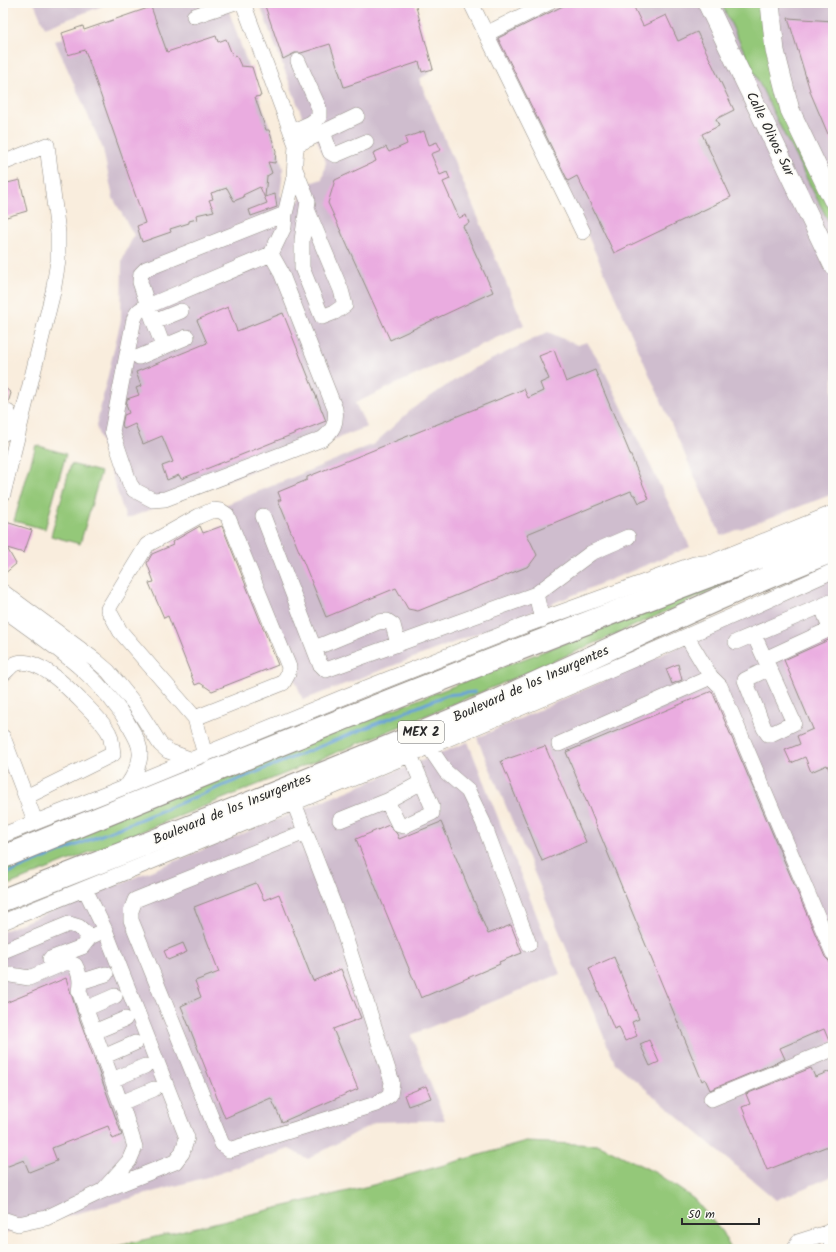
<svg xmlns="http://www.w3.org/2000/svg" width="836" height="1252" viewBox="0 0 836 1252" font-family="Kalam,sans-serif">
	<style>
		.industrial { fill: #cfbdce }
		.green { fill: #94c879; stroke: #607a52 }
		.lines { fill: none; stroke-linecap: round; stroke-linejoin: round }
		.stream { stroke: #69a3d9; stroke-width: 3 }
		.building { fill: #eaace0 }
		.minor-casing { stroke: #928c84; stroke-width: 16 }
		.major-casing { stroke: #928c84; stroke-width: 20 }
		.highway-casing { stroke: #928c84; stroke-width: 24 }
		.minor { stroke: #fff; stroke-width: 15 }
		.major { stroke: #fff; stroke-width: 19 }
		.highway { stroke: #fff; stroke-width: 22 }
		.labels { text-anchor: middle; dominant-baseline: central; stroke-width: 4; stroke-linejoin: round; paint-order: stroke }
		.shield { fill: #fdfcf7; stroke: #6a6a68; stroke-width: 1 }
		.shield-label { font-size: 13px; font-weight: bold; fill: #2b2b2b }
		.street-label { font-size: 14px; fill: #2b2b2b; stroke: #fdfcf7 }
	</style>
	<rect width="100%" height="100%" fill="#fdfcf7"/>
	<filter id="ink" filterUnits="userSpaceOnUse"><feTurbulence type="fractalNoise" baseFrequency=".025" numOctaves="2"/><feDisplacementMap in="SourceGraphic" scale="8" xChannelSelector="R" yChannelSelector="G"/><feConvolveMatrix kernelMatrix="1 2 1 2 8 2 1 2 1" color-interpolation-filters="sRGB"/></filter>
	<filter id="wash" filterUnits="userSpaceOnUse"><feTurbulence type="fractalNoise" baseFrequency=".012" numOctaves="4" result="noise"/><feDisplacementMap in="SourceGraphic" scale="16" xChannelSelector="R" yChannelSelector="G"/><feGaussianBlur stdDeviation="0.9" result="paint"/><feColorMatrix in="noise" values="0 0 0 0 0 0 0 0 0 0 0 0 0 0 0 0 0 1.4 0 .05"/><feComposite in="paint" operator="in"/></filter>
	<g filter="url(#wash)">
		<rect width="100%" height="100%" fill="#f9eddd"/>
		<!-- industrial -->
		<path class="industrial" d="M34,3H110L45,28Z
			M163,3H226L280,156L283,169L280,196L299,202L304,185L322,179L326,162L312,127L307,129L259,3H410L430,73L419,79L524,325L355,403L367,427L126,519L96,426L121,320L122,260L134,235L113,198L103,149L55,41Z
			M566,3H833V494L721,536L564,182L492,36Z
			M548,332L577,345L587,342L600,362L690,547L510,621L303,700L225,505L374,444L412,409L468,371Z
			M833,577V1176L776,1200L615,1063L477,738Z
			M468,742L560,974L411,1035L445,1120L376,1122L308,1159L289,1149L218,1174L3,1234V931Z"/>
		<!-- green -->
		<path class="green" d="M721,3H763L782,106L833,212V230L781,128Z
			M36,445L66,454L45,529L14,521Z
			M71,464L101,472L80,544L51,536Z
			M767,565C517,683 259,784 3,887V863L127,812Z
			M526,1142L600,1145L656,1173L694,1199L722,1232L731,1249H105L373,1185Z"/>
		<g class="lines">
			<!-- stream -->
			<path class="stream" d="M3,875L447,695L475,692"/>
		</g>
		<g id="blocks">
			<!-- building -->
			<path class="building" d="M264,3H415L433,69L422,72L419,62L344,87L330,44L301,53H295L283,59Z
				M569,3H632L643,26L666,15L678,41L697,32L734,110L716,119L719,126L702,134L731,197L614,253L577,176L568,181L498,38Z
				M151,7L167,52L216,36L218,42L226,39L233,57L236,55L241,66L252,67L261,96L255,97L266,130H269L276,151L275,163L268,162L272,173L267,176L265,197L275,194L277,207L251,216L249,210L267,203L260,187L243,195L244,197L234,201L227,188L211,193L213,199L209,200L214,211L196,215L197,219L189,221V223L170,229L171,232L142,242L137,226L145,223L85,50L68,55L62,33L83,26L84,30Z
				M788,18L833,21V146L811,94Z
				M424,131L429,145L437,142L441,150L431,154L440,175L447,172L450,179L443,182L459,218L466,215L469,223L463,226L493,292L390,340L328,203L335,180L376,161L373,153L386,147L389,152L407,144L405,138Z
				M20,180L27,211L3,218V184Z
				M228,307L237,331L283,313L326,421L181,479L179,475L167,480L162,466L173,462L162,436L143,444L135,424L124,429L122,425L124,415L129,413L126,405L127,399L139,395L136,388L141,386L136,372L207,343L197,320Z
				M554,350L566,382L595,370L649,499L639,503L635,495H633L631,491L527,534L537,555L529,566L418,611L408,609L396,588L326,617L278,500H281L278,492L307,480V477L524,389L528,398L543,391L540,383L549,379L539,356Z
				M3,386L11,393L8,403L3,405Z
				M6,522L32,530L24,553L7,548L16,564L3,575V531Z
				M200,526L203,533L222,526L278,665L212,691L200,683L195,685L168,616L164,618L149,583L154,582L147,563L152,554L173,545L172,542Z
				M833,638V779L827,765L811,772L805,757L791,763L785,750L800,744L797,736L813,729L784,660Z
				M678,664L682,680L672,684L666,669Z
				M712,691L825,957L829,961L833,970V1040L829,1041L824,1029L780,1048L785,1059L710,1090L705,1079L702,1081L566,752Z
				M545,746L586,842L542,861L501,761Z
				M441,822L488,934L511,925L522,953L499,962L500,964L421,998L356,839L389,825L397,834L399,839Z
				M256,883L264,900L279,894L313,981L341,969L361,1018L333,1029L358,1089L282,1122L271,1098L225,1118L181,1006L201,997L195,981L219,972L194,907Z
				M183,943L187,952L168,960L164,951Z
				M614,957L639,1019L632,1022L637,1036L625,1041L619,1027L614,1029L589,968Z
				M66,978L77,1012L122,1135L113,1139L108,1126L52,1148L57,1161L29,1172L24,1160L3,1168V1004Z
				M649,1040L659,1062L650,1066L640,1044Z
				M811,1068L815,1077L833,1070V1144L767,1170L742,1107L750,1104L746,1094Z
				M426,1086L431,1098L408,1106L404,1095Z"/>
		</g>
	</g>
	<g filter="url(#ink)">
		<use href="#blocks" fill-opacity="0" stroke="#928c84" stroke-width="1"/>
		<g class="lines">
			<defs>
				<path id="minor" d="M243,3L296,145L294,177L285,214
					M471,3L583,232
					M194,16L233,3
					M486,34L548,3
					M291,132L311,123L319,117V108L298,61
					M323,132L330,152L335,155L366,142
					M296,145L357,116
					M3,163L47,145L58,233V261L53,292L3,494
					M295,169L308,201L302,240V268L322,317L335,312L345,305L341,290L307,209
					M285,214L284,227L271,254L148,306L140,282L141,274L146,269Z
					M154,322L181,311
					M163,346L148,306C140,309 137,311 134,319L112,431L130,484L134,490L153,500L165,499L322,439C333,431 337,423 335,409L280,270L271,254
					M139,357L187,337
					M3,434L8,412
					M263,516L320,664L326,670L536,594
					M717,560L833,513
					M3,592L95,660L108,671L133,702L160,744L168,751L192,760
					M3,609C49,643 102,676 130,727C135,736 141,745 140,756C139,767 133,777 127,786
					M542,620L536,594L591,553L628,537
					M754,635L765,659
					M687,637L711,677L720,686L833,953
					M736,642L833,601
					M315,648L378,622L387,621L393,625L398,644
					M769,668L745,680L764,728L768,734H771L794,723L765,659L830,629L822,606
					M3,674C7,671 12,664 17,663C28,660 43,668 51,674C63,682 104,722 109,733C112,739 112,748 113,754L26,797
					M195,718L283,683L288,674L289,667L227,515L221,511L213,510L199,516L147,545L108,609L120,631L195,718L205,755
					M3,737L35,821
					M559,744L711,677
					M429,747L446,772L468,791L483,822L529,944
					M387,801L422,782
					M294,803L340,921L392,1082L390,1095L376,1104L229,1150L222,1144L131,920V911L135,900L305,832
					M340,820L387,801L399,825L404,826L432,813V806L410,755
					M3,835L127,786L366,688L523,626L694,564L712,562L735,563
					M3,922C281,809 559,695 833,571
					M3,951L69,924L79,927L90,937
					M50,959L82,947L90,937L105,930
					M11,975L29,978L67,962L75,965C80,974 81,981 79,991L124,1112L135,1147L129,1161L104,1189
					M80,982L106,974
					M85,1009L115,996
					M94,1032L125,1019
					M103,1057L135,1043
					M112,1080L145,1066
					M711,1099L833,1049
					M121,1103L154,1089
					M3,1219L18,1224L46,1218L100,1192L175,1162L182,1153L187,1138L105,930L85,889
					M828,1232L833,1249
					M795,1249L798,1242L833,1231"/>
				<path id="major" d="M707,3L833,265
					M770,3L775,51L790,110L833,200"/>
				<path id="highway" d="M3,857C278,745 554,632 833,530
					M3,900C168,835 335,771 498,700C610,650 719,595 833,551"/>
			</defs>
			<!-- minor casing -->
			<use href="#minor" class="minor-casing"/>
			<!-- major casing -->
			<use href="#major" class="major-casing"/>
			<!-- highway casing -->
			<use href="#highway" class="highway-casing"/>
			<!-- minor -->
			<use href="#minor" class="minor"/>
			<!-- major -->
			<use href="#major" class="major"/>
			<!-- highway -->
			<use href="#highway" class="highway"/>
		</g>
	</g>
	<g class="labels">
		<!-- shield labels -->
		<rect class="shield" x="398" y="721" width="46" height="22" rx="3"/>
		<g class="shield-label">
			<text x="421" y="732">MEX 2</text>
		</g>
		<!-- street labels -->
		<g class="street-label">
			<text transform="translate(770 134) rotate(64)">Calle Olivos Sur</text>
			<text transform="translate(531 684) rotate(-24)">Boulevard de los Insurgentes</text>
			<text transform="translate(232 809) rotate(-22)">Boulevard de los Insurgentes</text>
		</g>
	</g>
	<!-- margin -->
	<rect width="836" height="1252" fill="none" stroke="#fdfcf7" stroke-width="16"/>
	<!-- scale -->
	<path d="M682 1218v6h77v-6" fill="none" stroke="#2b2b2b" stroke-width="2"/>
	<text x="688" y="1218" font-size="12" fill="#2b2b2b" stroke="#fdfcf7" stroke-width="3" paint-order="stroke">50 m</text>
</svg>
